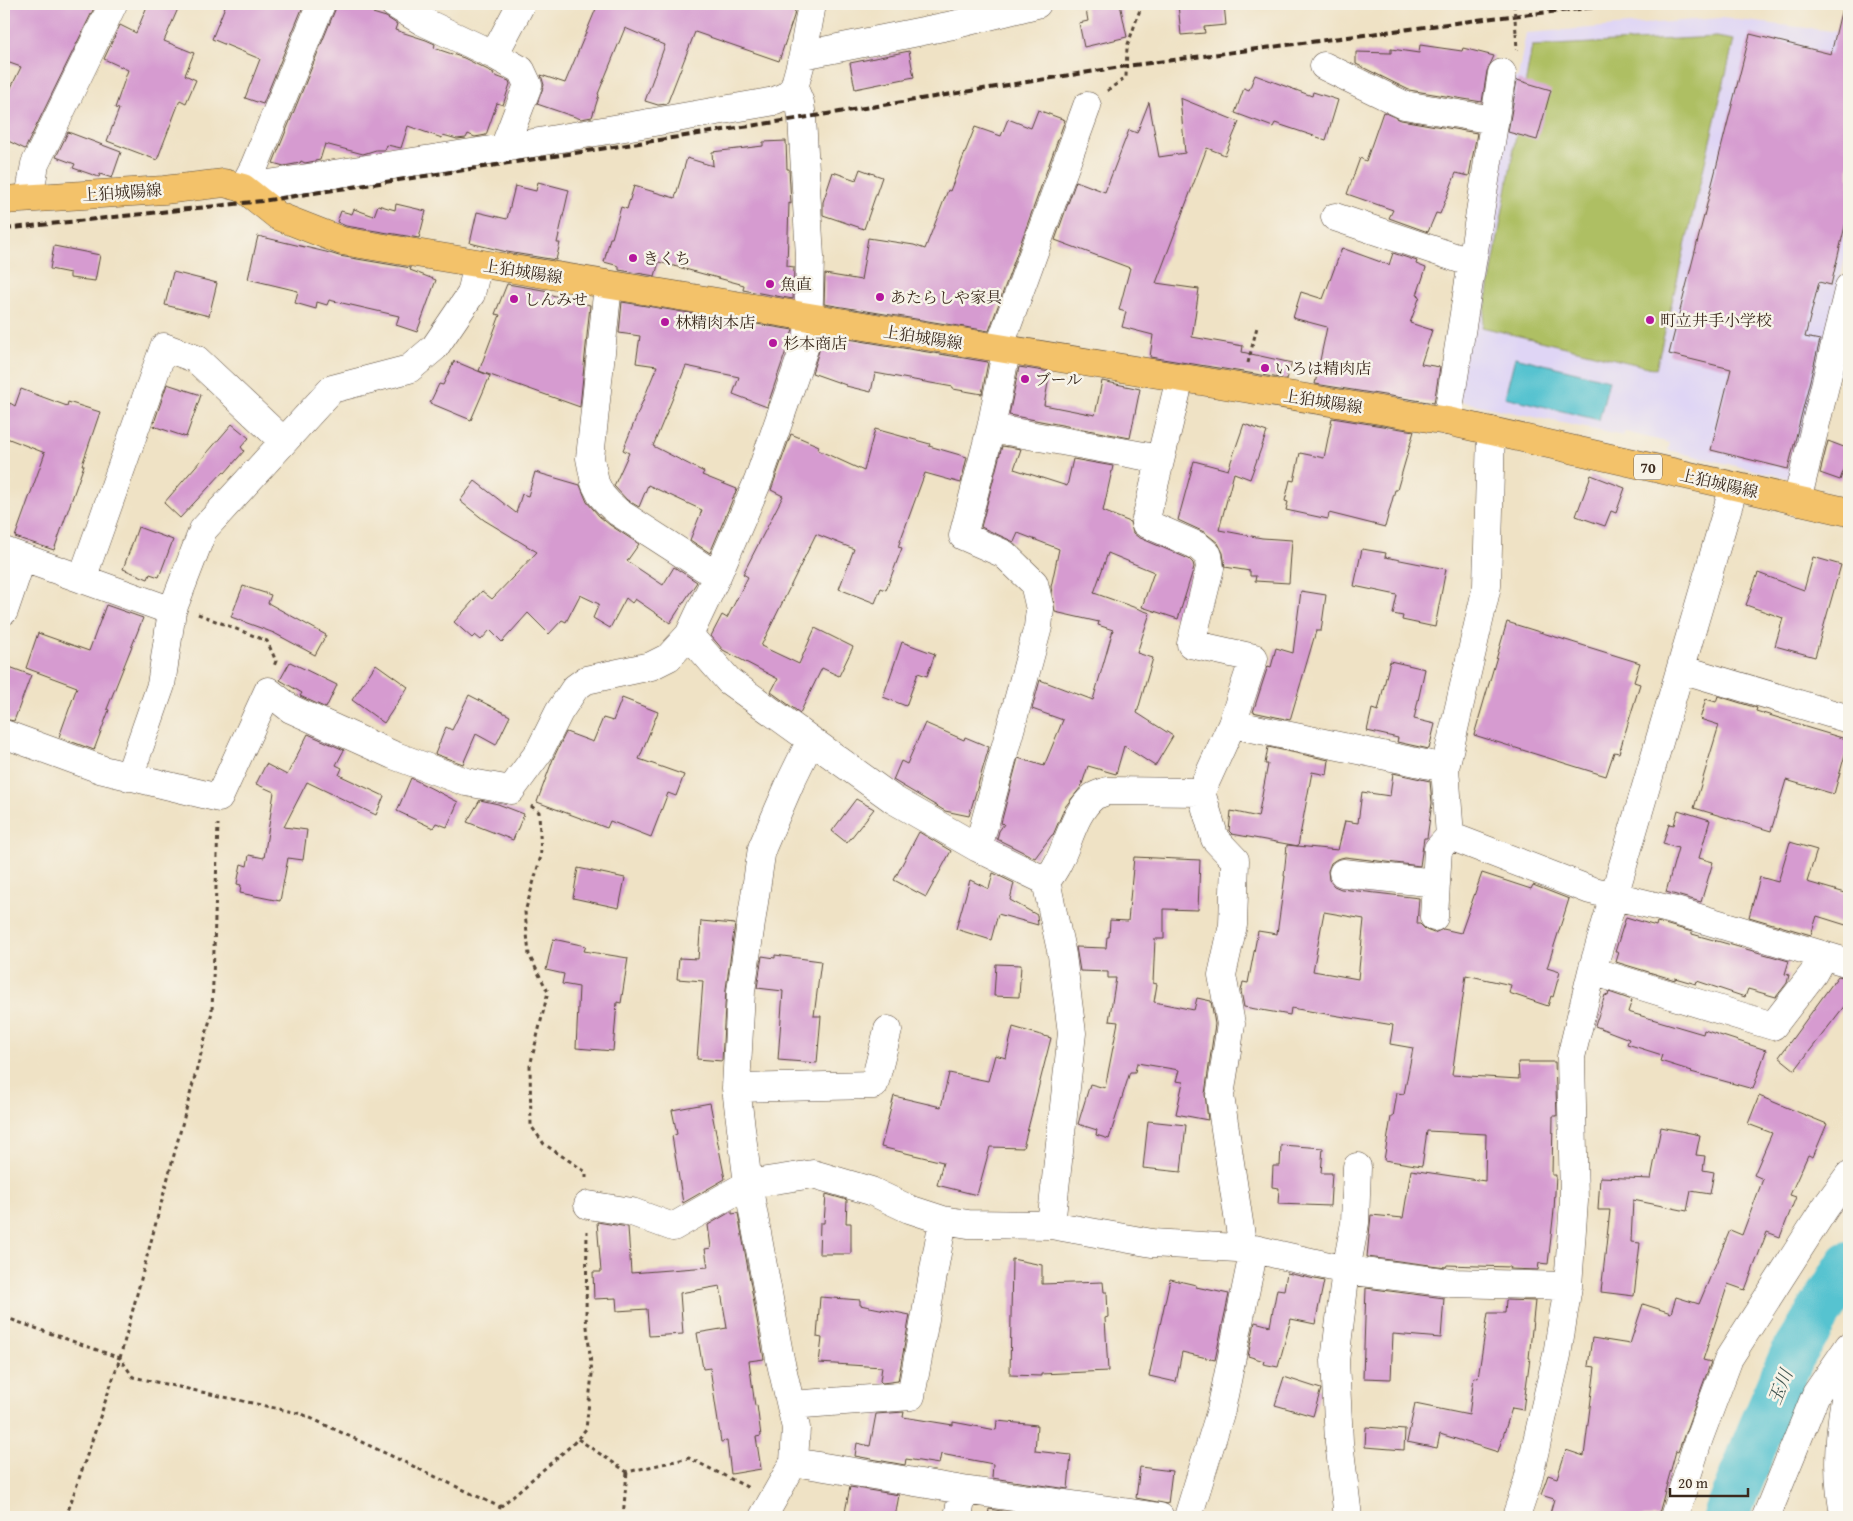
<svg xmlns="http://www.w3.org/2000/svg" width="1853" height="1521" viewBox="0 0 1853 1521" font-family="'Gentium Book Plus','Noto Serif JP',serif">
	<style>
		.built { fill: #dfd5f5 }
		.green { fill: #aebf63; stroke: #747440 }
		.water { fill: #57c3d0; stroke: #497677 }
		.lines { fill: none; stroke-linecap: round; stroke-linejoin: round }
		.river { stroke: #57c3d0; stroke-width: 46 }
		.building { fill: #d69bd0; fill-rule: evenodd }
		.minor-casing { stroke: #564637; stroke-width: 29 }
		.major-casing { stroke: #564637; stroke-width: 29 }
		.path { stroke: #564637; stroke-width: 3; stroke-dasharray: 4 4; stroke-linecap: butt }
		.minor { stroke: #fff; stroke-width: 28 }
		.major { stroke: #f3c26a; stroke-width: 28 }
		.rail { stroke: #3b2a1e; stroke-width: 4; stroke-dasharray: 8 4; stroke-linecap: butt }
		.path-bridge { stroke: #564637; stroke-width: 3; stroke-dasharray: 4 4; stroke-linecap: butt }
		.poi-dot { fill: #b5179e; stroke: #f7f3e8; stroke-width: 2 }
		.labels { text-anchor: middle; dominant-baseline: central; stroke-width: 5; stroke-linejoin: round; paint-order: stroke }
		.shield { fill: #f7f3e8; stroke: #73665b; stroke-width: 1 }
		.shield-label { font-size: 15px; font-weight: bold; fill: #3b2a1e }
		.street-label { font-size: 16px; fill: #3b2a1e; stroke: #f7f3e8 }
		.poi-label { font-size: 16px; fill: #3b2a1e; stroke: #f7f3e8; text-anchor: start }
		.water-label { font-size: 18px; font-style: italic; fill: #435853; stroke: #f7f3e8 }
	</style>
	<rect width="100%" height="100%" fill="#f7f3e8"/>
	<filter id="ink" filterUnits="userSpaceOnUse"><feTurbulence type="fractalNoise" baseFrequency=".02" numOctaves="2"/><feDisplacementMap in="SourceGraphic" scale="10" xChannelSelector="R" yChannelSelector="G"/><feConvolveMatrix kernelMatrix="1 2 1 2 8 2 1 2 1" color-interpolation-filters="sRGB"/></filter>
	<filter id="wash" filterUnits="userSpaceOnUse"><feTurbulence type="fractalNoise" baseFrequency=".0096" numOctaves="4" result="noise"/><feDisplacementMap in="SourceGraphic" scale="20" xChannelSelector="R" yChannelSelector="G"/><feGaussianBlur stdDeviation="1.12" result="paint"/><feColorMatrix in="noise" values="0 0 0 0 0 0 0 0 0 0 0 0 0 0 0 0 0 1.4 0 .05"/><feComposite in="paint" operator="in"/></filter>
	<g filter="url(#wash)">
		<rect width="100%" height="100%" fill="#efe2c5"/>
		<!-- built -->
		<path class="built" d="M1721,18L1849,33V242L1792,479L1668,450L1670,443L1625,432L1623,436L1464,402L1457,397L1514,78L1518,77L1526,33Z"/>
		<!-- green -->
		<path class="green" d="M1716,37L1734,40L1656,369L1482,327L1532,46Z"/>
		<!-- water -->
		<path class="water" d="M1515,357L1609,380L1599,420L1505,397Z"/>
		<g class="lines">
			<!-- river -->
			<path class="river" d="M1726,1517L1759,1433L1792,1356L1849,1264"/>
		</g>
		<g id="blocks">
			<!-- building -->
			<path class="building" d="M4,4H96L25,149L4,139V102L21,67L4,61Z
				M148,4H180L164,41L194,53L185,75L196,80L186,103L180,100L157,160L107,141L119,109L115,108L128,70L104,59L120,25L136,33Z
				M226,4H304L263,104L245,98L260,59L212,39Z
				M336,4H376L373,13L386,17L397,24L395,30L426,40L435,44L434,48L464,58L494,73L493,75L509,81L510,84L503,105L497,103L486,135L475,137L468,134L466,138L457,139L443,135L442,138L408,126L401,148L387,145L385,150H376L363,154L325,144L320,160L305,163L301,161L300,163L284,166L273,163L335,10Z
				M598,4H796L794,16L779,61L695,32L667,104L658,105L645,101L665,45L625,28L598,94L599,95L592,117L581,119L537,104L544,85L541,75L565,83Z
				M1085,4H1120L1127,37L1084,47L1079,23L1088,21Z
				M1178,4H1224L1226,25L1204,27L1205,33L1181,35Z
				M1841,12L1849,13V209L1831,285L1819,282L1805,337L1820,340L1788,469L1711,450L1731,369L1669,354L1750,34L1831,54Z
				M1420,45L1462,51L1463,48L1494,56L1487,71L1482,102L1409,90L1356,64V52L1391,53V49L1419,53Z
				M909,51L914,77L855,89L850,63Z
				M1255,75L1312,96L1313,92L1338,100L1326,140L1275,123L1273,127L1235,113L1244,88L1249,90Z
				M1517,80L1551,90L1537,140L1508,132Z
				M1180,98L1239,122L1225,155L1207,148L1156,283L1199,289L1192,337L1243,346L1242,352L1292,363L1286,379L1150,357L1153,335L1122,327L1126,312L1119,310L1130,268L1055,240L1076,181L1105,192L1129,130L1137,133L1149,102L1159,157L1185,153Z
				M1038,110L1065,120L989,331L824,304L825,274L861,280L868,238L914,245L925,249L948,190L950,191L975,127L1001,136L1008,119L1031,128Z
				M1383,112L1401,120L1477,133L1469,176L1456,173L1440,214L1436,213L1428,232L1389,218L1393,210L1347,194L1360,158L1366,161Z
				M68,132L121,152L112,178L100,174L99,177L73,168L75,164L56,157Z
				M786,141L787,169H789L791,204L789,203L787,266L794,267L793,299L743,290L744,285L659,262L655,276L619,270V266L604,262L610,238H612L621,207L627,209L634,186L675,198L687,158L713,166L712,152L763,146V142Z
				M860,169L882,177L864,229L823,215V202L833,172L856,180Z
				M538,182L569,190L557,243H560L556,260L507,252L470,243L477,212L507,219L515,186L536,191Z
				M396,204L426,211L419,238L346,226L337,222L341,211L352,214L354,209L374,216L378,205L395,210Z
				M258,236L326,252L339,256L411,268L410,270L436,280L417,332L396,325L399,316L329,300L327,305L317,302L316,309L295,303L298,291L248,279Z
				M54,246L100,255L95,281L70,278V273L50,269Z
				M1342,248L1389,265L1393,253L1417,261L1416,264L1426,268L1417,295L1420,296L1410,323L1432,330L1421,364L1440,367L1434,403L1315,384L1327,327L1293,318L1301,292L1323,299Z
				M173,272L217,283L209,316L165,305Z
				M507,284L549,291L548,294L590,305L580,407L479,371L500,315L495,314Z
				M622,302L793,330L767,407L733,394L739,377L686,366L653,446L704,472L702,475L737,489L710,553L690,540L702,510L648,485L639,507L627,500L614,486L629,453L623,450L657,366L636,363L640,336L619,333Z
				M824,335L988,362L982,394L953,389V387L875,373L871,392L846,386V385L812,373Z
				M454,361L490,376L471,420L430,403L439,384L443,385Z
				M1019,367L1050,372L1044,405L1095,415L1102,381L1140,389L1130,438L1009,415Z
				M167,384L201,395L186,437L153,426Z
				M21,389L67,406L68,402L100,412L82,465H84L54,550L15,537L45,453L4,437V418L10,403L15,406Z
				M1332,418L1414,431L1397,490H1395L1385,527L1329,513L1328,519L1286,510L1288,502L1285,501L1290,480L1294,481L1300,453L1324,458Z
				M232,424L249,438L241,447L244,451L225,473L224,471L180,518L164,503Z
				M1244,424L1267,432L1250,479L1234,473L1219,530L1262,538L1292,540L1289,583L1255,581L1256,576H1250V571L1225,567L1223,553L1218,543L1204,532L1178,520L1194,461L1228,470Z
				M875,429L930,444L929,446L967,457L961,483L925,473L898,547L902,548L886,590L881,588L875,603L839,589L854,549L816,534L761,646L799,664L815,628L853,647L839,676L822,668L800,713L771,692L778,679L723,650L711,636L722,615L727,618L748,577L743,574L783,496L771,490L791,434L819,446L818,450L864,471Z
				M1828,441L1849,449V455L1840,480L1820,473Z
				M1002,446L1021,449L1014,469L1067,486L1073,459L1113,466L1103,511L1130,522L1133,533L1138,537L1189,559L1193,563L1194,567L1178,619L1142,607L1154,572L1108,553L1094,593L1150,613L1137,653L1153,658L1137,713L1173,736L1155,766L1124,746L1116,774L1088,766L1081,787L1065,807L1053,835H1052L1035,858L997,839L999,831L1004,824L1001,823L1018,758L1044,766L1063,720L1032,709L1040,680L1093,700L1113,630L1098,625L1099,622L1055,612L1051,587L1059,549L1018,533L1014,542L981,527Z
				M535,472L580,485L587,502L599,516L610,525L639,544L627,561L663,585L674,567L697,582L670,623L635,599L632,603L626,598L610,628L593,618L599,604L580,595L566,622L562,620L549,634L528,613L502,642L490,630L481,640L475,635L472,638L454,622L482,591L492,599L537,552L484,520L460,501L475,481L516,513L522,494L528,496Z
				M1591,475L1625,488L1616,513L1611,511L1605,526L1576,516Z
				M138,527L173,540L159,577L150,574L148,579L123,569Z
				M1362,549L1386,553L1385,557L1446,569L1435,627L1402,620L1403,616L1393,614L1397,595L1354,586Z
				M1813,557L1841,565L1815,657L1775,646L1783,618L1746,605L1758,573L1804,590Z
				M243,586L271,595L268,603L326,635L315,655L274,633L231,617Z
				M1301,591L1326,595L1321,631H1316L1290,720L1253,712L1268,666L1271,667L1276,648L1293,653Z
				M106,605L143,618L107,709L109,710L94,750L59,737L77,687L26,668L38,633L89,651Z
				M1507,622L1640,663L1634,682L1640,684L1619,753L1614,752L1606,776L1474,735Z
				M902,642L935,654L927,676L918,673L906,706L883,697Z
				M1390,661L1425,669L1414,719L1435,724L1429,749L1397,742L1398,738L1367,731L1372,709L1378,711Z
				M290,662L337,685L326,708L300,696L302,693L280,680Z
				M376,664L408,687L384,723L352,700Z
				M4,665L31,675L14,721L4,719Z
				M469,695L510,716L496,745L476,734L463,764L435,754L446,727L452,730Z
				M1718,696L1757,708L1756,711L1802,725V726L1849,740L1834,794L1786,780L1771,831L1694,808L1719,725L1700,719L1706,699L1716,702Z
				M622,698L658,712L639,759L684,775L676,796L668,793L651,837L610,821L607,828L537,802L553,759L566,732L593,742L603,718L613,721Z
				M925,723L964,740L965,737L989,747L969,816L945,811L893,780L901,761L907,764Z
				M308,734L344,750L336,765L342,768L339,775L384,796L376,815L307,782L284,827L307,830L303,860L288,858L280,901L240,893L241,885L237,884L241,864L247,866L249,855L264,858L274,792L256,784L266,764L287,775Z
				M1268,747L1329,760L1327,775L1312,772L1298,846L1232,834L1229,831L1231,811L1258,817L1268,764H1265Z
				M1393,773L1430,781L1432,803L1427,838H1424L1420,866L1345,857L1337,859L1331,863L1328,871L1329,880L1334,886L1341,889L1419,898L1417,924H1420L1426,930L1434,933L1443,929L1461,933L1482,873L1531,889L1533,885L1569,899L1547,968L1560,972L1553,997L1551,996L1548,1006L1509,993L1511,985L1466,975L1452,1075L1519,1079L1518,1062H1555L1557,1116H1553L1552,1175H1556L1554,1210L1548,1264L1539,1263L1538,1270L1509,1269L1510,1267L1447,1265L1446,1267L1367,1257L1371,1215L1403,1218L1411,1170L1485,1181L1486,1134L1427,1131L1422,1166L1384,1160L1391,1117H1393L1397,1093L1404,1094L1413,1048L1390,1044L1393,1025L1291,1008L1290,1015L1244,1007L1241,991L1243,982L1248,983L1258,931L1277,934L1285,876H1284L1287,845L1338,850L1345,821L1358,823L1362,792L1390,796ZM1324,912L1364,919L1358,979L1313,971Z
				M411,778L458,802L447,827L436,823L433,828L397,811Z
				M856,799L874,809L847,843L832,831Z
				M480,800L498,804L524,814L513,840L467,822Z
				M1678,810L1710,820L1699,858L1713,862L1701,902L1666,892L1678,848L1663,844L1669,824L1674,825Z
				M919,832L951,851L926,897L894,880Z
				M1790,842L1817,850L1807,882L1849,894V926L1817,916L1811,935L1749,917L1760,877L1778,882Z
				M1134,857L1200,860L1198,910L1164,909V939H1155L1153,983L1157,984L1154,1002L1194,1010L1197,998L1211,1001L1215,1024L1205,1094L1208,1120L1176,1114L1183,1082L1176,1081L1179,1070L1137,1063L1135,1072H1130L1109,1139L1096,1135L1097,1130L1078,1124L1090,1084L1105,1088L1118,1022L1109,1021L1116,978H1108V972L1080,971L1076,947L1106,948L1107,937H1109L1110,920L1128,921Z
				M578,868L625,878L619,908L573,898Z
				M993,873L1014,883L1010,900L1037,915L1038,925L998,914L991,940L956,929L970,880L989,889Z
				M1626,917L1656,926L1657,922L1668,925L1692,932V934L1789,961L1785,974L1789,975L1787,983L1776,997L1748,989L1745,997L1697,981L1696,984L1675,978V980L1616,962L1619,952H1615Z
				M701,921L735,924L726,989L722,1061L697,1059L703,981L677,979L679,958L698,959Z
				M553,939L586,946L584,951L628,958L621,1003L617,1002L613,1051L576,1048L579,987L562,984L564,974L546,970Z
				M775,955L821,961L814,1016H821L817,1063L778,1060L783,991L757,988L762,956L775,958Z
				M996,964L1021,965L1019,997L994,996Z
				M1838,976L1849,978V1000L1795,1070L1779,1057Z
				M1609,992L1632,1000L1628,1012L1703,1034L1704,1030L1766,1050L1753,1089L1691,1072L1692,1071L1660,1061L1662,1055L1627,1044L1629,1039L1595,1026L1605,995L1608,996Z
				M1013,1027L1051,1038L1023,1148L990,1147L977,1195L937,1185L943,1162L881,1147L894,1096L941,1107L949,1073L988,1081L995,1055L1006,1058Z
				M1759,1096L1827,1124L1813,1157L1808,1155L1790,1195L1796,1197L1780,1237L1767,1232L1745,1290L1728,1284L1703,1360L1711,1362L1678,1452L1676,1451L1658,1517H1549L1554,1499L1541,1495L1548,1475L1557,1478L1566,1450L1584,1456L1595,1367L1588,1366L1592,1338L1630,1344L1643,1304L1671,1313L1676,1297L1699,1304L1730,1230L1742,1235L1763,1179L1754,1175L1772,1133L1748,1124Z
				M710,1103L725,1179L683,1203L672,1136L677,1134L672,1110Z
				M1148,1121L1186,1125L1181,1172L1143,1168Z
				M1661,1127L1700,1135L1696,1155L1705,1156L1703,1170L1714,1172L1710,1194L1691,1191L1687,1211L1633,1200L1631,1242L1640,1243L1634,1296L1601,1292L1610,1210H1598L1600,1177L1651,1179Z
				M1281,1145L1323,1148L1321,1173H1332L1330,1206L1278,1204L1279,1188L1272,1187L1273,1166H1280Z
				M826,1194L847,1200L846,1223H851V1254H819L820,1223H824Z
				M732,1211V1214L738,1213L764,1359L749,1361L755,1406L757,1405L761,1436L756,1437L761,1469L731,1474L727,1441L721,1442L710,1368L703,1369L697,1333L727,1328L720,1286L680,1293L683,1334L649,1336L647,1309L617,1311L616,1298L594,1299L593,1272H601L597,1222L628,1227L631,1273L708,1267L705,1249L711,1248L708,1225Z
				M1012,1259L1042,1265V1284L1103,1282L1104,1292H1107L1108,1317L1105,1318L1108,1371L1041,1374V1376L1010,1375Z
				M1287,1273L1324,1281L1315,1324L1291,1319L1278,1367L1263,1364L1264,1361L1248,1356L1255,1322L1270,1326L1277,1289L1284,1290Z
				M1170,1279L1196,1285V1287L1229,1294L1215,1360L1182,1352L1176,1382L1149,1376Z
				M1366,1288L1444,1298L1441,1338L1393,1334L1391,1379L1363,1378Z
				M820,1297L860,1300V1305L910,1315L898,1381L882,1383L880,1381L882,1367L819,1363L822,1338L817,1337Z
				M1506,1300L1535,1301L1529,1358H1530L1523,1410L1512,1408L1498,1452L1440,1434L1437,1448L1407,1442L1415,1404L1469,1415L1474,1377L1478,1378L1488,1313H1505Z
				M1284,1377L1321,1389L1313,1416L1275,1405Z
				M904,1412L903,1417L953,1425V1422L996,1430L997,1421L1037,1425L1035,1451L1071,1455L1068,1489L992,1478L993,1464L941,1454L939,1464L906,1459L905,1465L855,1456L857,1443L870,1446L876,1414Z
				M1366,1427L1405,1430L1404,1450L1365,1447Z
				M1140,1467L1172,1471L1168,1504L1136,1498Z
				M850,1487L899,1495L895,1517H844Z
				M989,1509L1013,1513L1012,1517H988Z"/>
		</g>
	</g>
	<g filter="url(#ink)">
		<use href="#blocks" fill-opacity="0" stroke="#564637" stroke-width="1"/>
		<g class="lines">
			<defs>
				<path id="minor" d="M394,4L422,21L494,55L521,4
					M494,55L521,70L528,85L504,148
					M803,55L953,25L1037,4
					M1324,66L1404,105L1494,120
					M243,188L504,148L775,101L786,96L794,88L803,55L812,4
					M243,188L254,167L321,4
					M29,198L35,164L113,4
					M1335,217L1472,263
					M608,285L590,458L595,483L601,495L609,504L618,512L717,576
					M1180,378L1145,523L1198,546L1208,555L1210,568L1191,644L1254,658L1232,724
					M1447,421L1502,73
					M991,428L1160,459
					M1491,431L1487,586L1445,768L1450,836L1590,890L1672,910L1849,963
					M1797,501L1849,287
					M4,551L172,611
					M82,579L164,347L196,359L283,441
					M4,611L22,558
					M689,635L729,681L894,800L978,848L1046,881C1068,857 1069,817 1093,797C1097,794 1103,793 1107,791L1201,792
					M1681,669L1849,719
					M4,734L103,770L219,798L268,691L291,709L393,755L466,782L511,790L539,752L559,712L575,688L586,680L651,666L669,657L689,635L717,576L758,481L808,337L810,257L802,118L800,103L794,88
					M129,777L161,685L172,611L203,530L332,389L409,369L435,347L471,294L478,264
					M978,848L1038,627L1040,609L1034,583L1004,554L963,536L991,428L1004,362L1003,337L1087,106
					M1343,873L1436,883
					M1046,881L1062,955L1072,1033L1051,1225
					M1434,917L1438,849L1450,836
					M1592,971L1773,1026L1813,974L1823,956
					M736,1088L874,1085L888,1030
					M588,1205L632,1212L673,1227L748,1184L813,1174L871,1191L909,1209L943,1220L968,1224L1051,1225L1152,1243L1254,1249L1346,1270L1452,1283L1568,1286
					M1243,1249L1220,1096L1231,1024L1222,975L1233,925L1235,860L1215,839L1201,792L1232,724L1445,768
					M791,1405L911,1396L943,1220
					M794,1462L963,1490L1160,1517
					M763,1517L794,1462L796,1428L780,1359L748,1184L736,1088L741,991L762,848L791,781L811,740
					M958,1517L963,1490
					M1188,1517L1221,1410L1254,1249
					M1348,1517L1339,1442L1335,1361L1346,1270L1355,1223L1357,1167
					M1516,1517L1527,1484L1557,1355L1568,1286L1574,1201L1571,1057L1592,971L1734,486
					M1674,1517L1699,1438L1729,1358L1825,1208L1849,1175
					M1766,1517L1816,1394L1849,1346
					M1845,1517C1834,1471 1840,1422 1849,1376"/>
				<path id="major" d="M4,200L164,190L224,183L243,188L278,216L342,241L1447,421L1849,512"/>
			</defs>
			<!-- minor casing -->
			<use href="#minor" class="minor-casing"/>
			<!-- major casing -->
			<use href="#major" class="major-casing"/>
			<!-- path -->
			<path class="path" d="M1516,33L1517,50
				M1107,91L1126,77L1127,47L1142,4
				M1248,363L1257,327
				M198,614L267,641L276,661L274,666
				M531,806L539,812L541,856L525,912L529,955L548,992L530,1066L531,1126L544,1144L586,1172V1179
				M4,1317L120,1358L133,1377L302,1414L500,1507L498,1517
				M578,1439L627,1472L689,1458L749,1488
				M500,1507L573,1444L586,1429L592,1374L586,1317L587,1231
				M66,1517L120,1358L212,1012L218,824
				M623,1517L627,1472"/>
			<!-- minor -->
			<use href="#minor" class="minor"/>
			<!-- major -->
			<use href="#major" class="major"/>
			<!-- rail -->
			<path class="rail" d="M4,229L262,201L802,118L1127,66L1493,18L1626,4"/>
			<!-- path-bridge -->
			<path class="path-bridge" d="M1514,4L1516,33"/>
		</g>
	</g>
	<!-- markers -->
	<g class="poi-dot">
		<circle cx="633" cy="258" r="5"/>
		<circle cx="770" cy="284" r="5"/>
		<circle cx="880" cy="297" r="5"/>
		<circle cx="514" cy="299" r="5"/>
		<circle cx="1650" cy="320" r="5"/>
		<circle cx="665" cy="322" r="5"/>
		<circle cx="773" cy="343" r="5"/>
		<circle cx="1265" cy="368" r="5"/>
		<circle cx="1025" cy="379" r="5"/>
	</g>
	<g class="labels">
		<!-- shield labels -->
		<rect class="shield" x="1634" y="454.5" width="28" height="25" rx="4"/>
		<g class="shield-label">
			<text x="1648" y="467">70</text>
		</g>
		<!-- street labels -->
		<g class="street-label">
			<text transform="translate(122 192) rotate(-4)">上狛城陽線</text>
			<text transform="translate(523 271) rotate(9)">上狛城陽線</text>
			<text transform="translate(923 337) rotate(9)">上狛城陽線</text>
			<text transform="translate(1323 401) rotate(9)">上狛城陽線</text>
			<text transform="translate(1719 483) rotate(13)">上狛城陽線</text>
		</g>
		<!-- poi labels -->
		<g class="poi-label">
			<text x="643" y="258">きくち</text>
			<text x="780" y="284">魚直</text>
			<text x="890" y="297">あたらしや家具</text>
			<text x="524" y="299">しんみせ</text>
			<text x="1660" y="320">町立井手小学校</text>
			<text x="675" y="322">林精肉本店</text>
			<text x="783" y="343">杉本商店</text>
			<text x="1275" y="368">いろは精肉店</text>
			<text x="1035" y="379">ブール</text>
		</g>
		<!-- water labels -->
		<g class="water-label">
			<text transform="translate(1780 1387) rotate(-68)">玉川</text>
		</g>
	</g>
	<!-- margin -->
	<rect width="1853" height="1521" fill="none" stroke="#f7f3e8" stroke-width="20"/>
	<!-- scale -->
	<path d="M1670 1488v8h78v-8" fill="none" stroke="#3b2a1e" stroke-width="2.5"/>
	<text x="1678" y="1488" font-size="15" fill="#3b2a1e" stroke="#f7f3e8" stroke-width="4" paint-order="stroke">20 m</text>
</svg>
